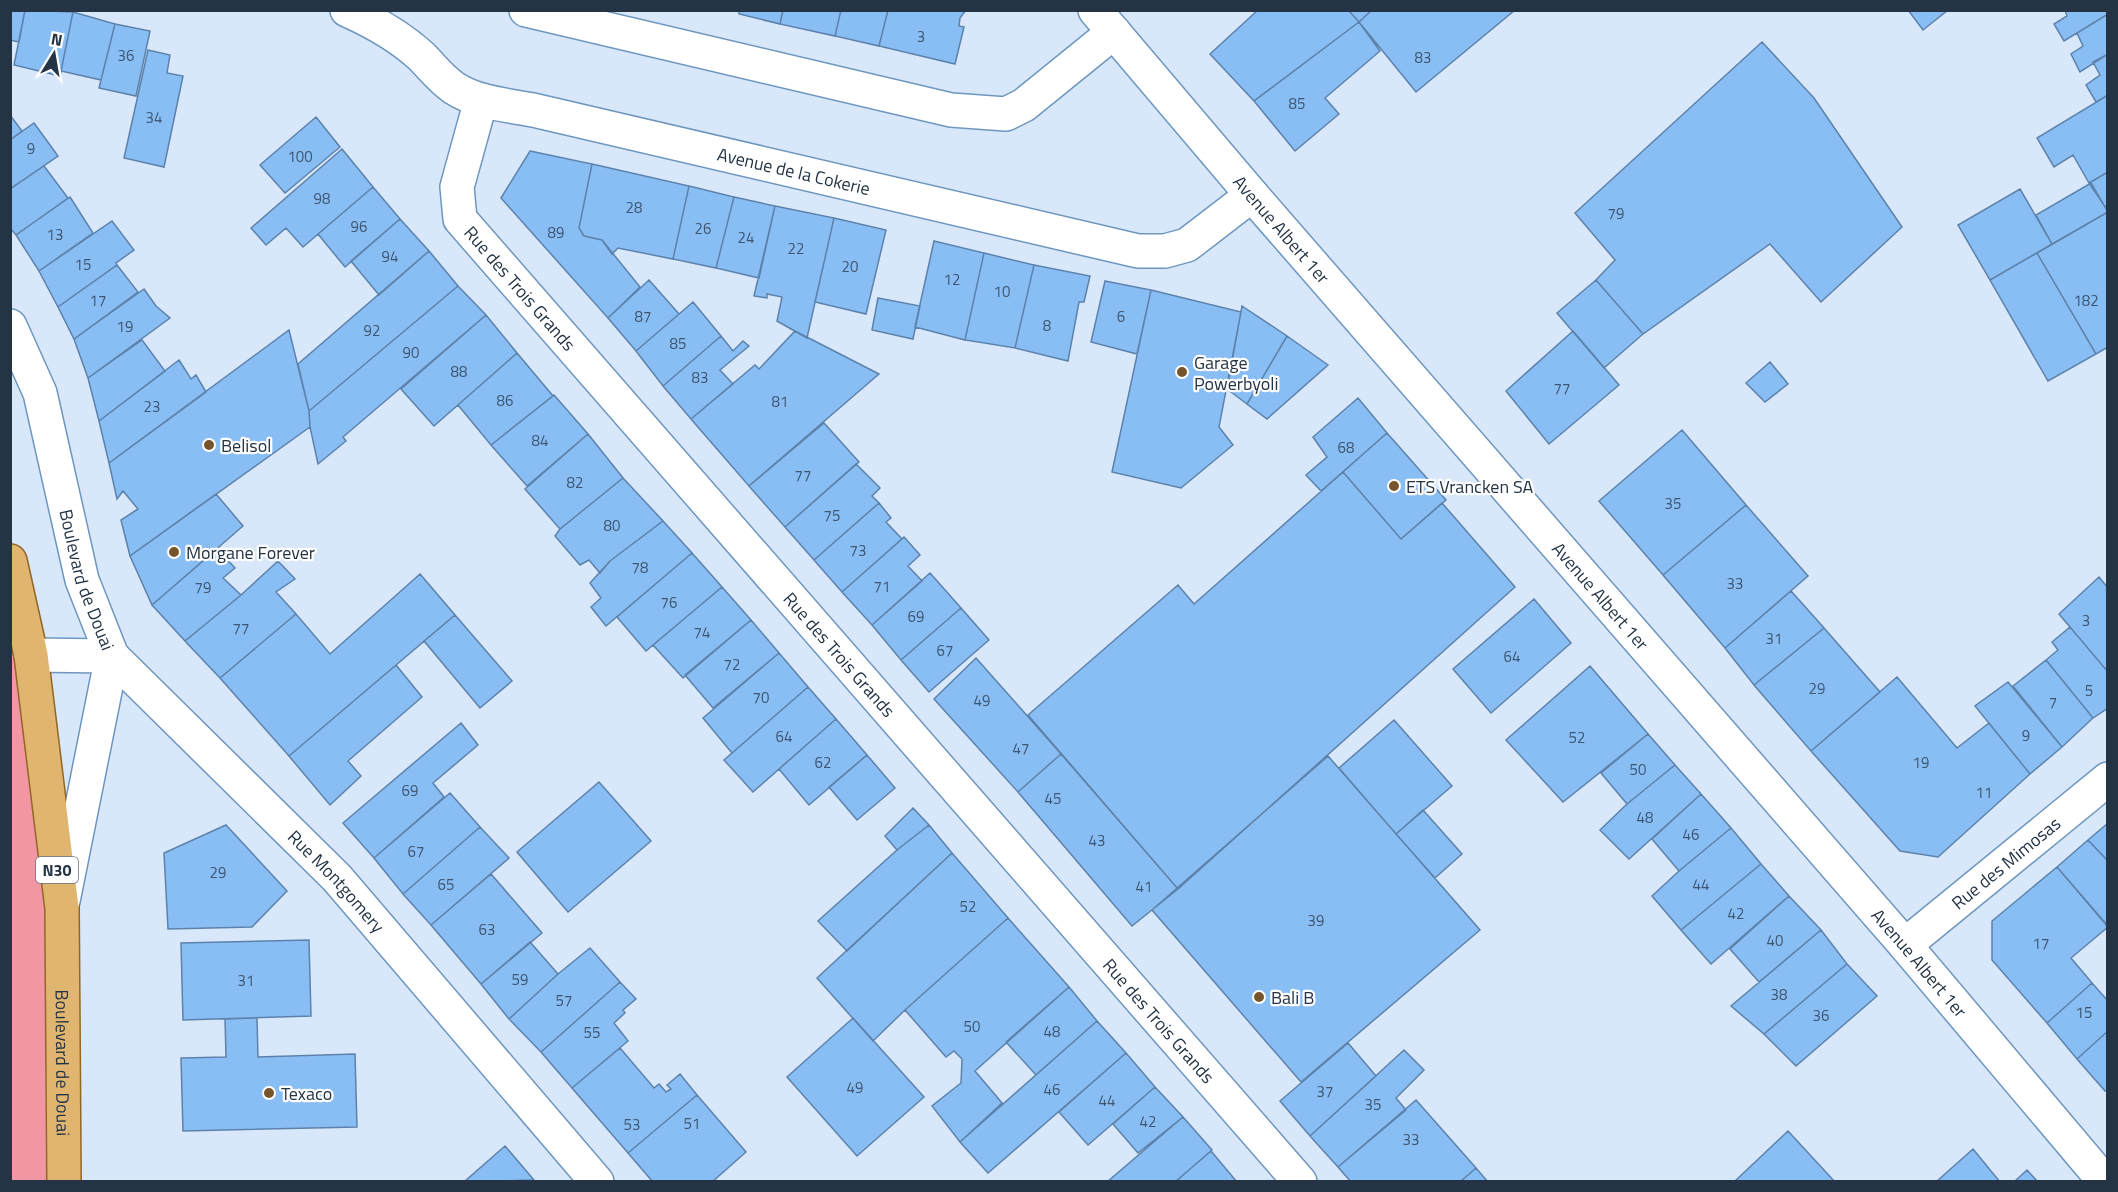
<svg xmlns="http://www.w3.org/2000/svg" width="2118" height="1192" viewBox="0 0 2118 1192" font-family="'Titillium Web',sans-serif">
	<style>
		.green { fill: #f396a4 }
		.building { fill: #89bef5; stroke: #5c82ab; stroke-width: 1.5 }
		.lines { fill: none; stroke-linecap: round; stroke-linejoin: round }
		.minor-casing { stroke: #6e96bf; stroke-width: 36 }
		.major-casing { stroke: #916723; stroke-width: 36 }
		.minor { stroke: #fff; stroke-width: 33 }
		.major { stroke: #e0b570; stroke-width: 33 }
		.poi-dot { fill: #76552c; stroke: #fff; stroke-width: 2 }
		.labels { text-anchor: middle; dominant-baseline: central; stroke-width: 4.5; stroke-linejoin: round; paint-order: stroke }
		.number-label { font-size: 15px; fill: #3d5671 }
		.shield { fill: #fff; stroke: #66717d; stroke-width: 1.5 }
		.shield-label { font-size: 16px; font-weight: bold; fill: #243445 }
		.street-label { font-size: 18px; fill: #243445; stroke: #fff }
		.poi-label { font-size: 18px; fill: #243445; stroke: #fff; text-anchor: start }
	</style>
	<rect width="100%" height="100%" fill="#d8e8fa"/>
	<!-- green -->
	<path class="green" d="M10,637L27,729L45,916L46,1181H11Z"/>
	<!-- building -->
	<path class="building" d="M10,10H25L19,42L10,40Z
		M25,10L73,12L60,76L14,65Z
		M739,10H783L780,24L739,14Z
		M783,10H841L835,36L780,24Z
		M841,10H888L879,46L835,36Z
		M888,10H966L960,18L959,26L964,27L955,64L879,46Z
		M1258,10H1348L1359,22L1254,101L1210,54Z
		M1348,10H1372L1359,22Z
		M1372,10H1515L1416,92L1359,22Z
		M1908,10H1948L1923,30Z
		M2065,10H2108V14L2064,41L2054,24L2067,16Z
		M73,12L115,24L101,80L61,71Z
		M2108,14V54L2080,72L2071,54L2083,46L2077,33Z
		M1359,22L1380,51L1325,98L1339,114L1295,151L1254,101Z
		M115,24L150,31L136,96L99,88Z
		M1762,42L1814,98L1902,227L1821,302L1770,244L1643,334L1596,280L1615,260L1575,213Z
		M148,50L170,55L167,73L183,76L164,167L124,158Z
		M2108,54V95L2096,102L2086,85L2100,75L2093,62Z
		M2108,95V172L2089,183L2073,155L2054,167L2037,138Z
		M10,115L22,131L10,140Z
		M316,117L340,147L285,193L260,165Z
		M34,123L58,156L10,189V140Z
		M342,149L373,187L303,247L286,228L266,245L251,228Z
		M530,151L592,164L579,228L584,236L602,240L640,287L608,318L501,198Z
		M592,164L689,186L673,259L618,248L612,254L602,240L584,236L579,228Z
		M44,166L68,198L16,235L10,228V189Z
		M2108,172V211L2089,183Z
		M2091,183L2108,212L2052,244L2036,215Z
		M689,186L734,197L716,268L673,259Z
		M373,187L400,219L345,267L318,234Z
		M2020,189L2052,244L1990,280L1958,225Z
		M70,197L93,233L39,271L16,235Z
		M734,197L775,206L759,278L716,268Z
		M775,206L834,218L807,338L777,321L782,297L767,294V298L754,296Z
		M2108,212V347L2096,354L2037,253Z
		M834,218L886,230L866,314L815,302Z
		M400,219L429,251L379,295L351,261Z
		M112,221L134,250L116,263L117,265L58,307L39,271Z
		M934,241L984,253L965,340L915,327Z
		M429,251L458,286L309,411L298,364Z
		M984,253L1034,265L1015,348L965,340Z
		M2037,253L2096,354L2048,381L1990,280Z
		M117,265L138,292L74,339L58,307Z
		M1034,265L1090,276L1084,302H1079L1068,361L1015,348Z
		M649,280L679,314L636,351L608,318Z
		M1596,280L1643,334L1604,368L1557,313Z
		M1105,281L1151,290L1137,354L1091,342Z
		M458,286L486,315L343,437L346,441L318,464L310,427L309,411Z
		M144,289L156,306L170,318L88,378L74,339Z
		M1151,290L1241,312L1219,427L1233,445L1181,488L1112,472Z
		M878,298L920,306L913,339L872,330Z
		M693,302L721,336L663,386L636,351Z
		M1242,306L1287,336L1247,404L1227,389Z
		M486,315L517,353L434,426L401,389Z
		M289,330L309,411L310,427L130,556L121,520L138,509L123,491L117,499L109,463Z
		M795,331L879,374L749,486L691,419L755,365L759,369Z
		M1573,331L1619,385L1549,444L1506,391Z
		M721,336L733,351L743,341L749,346L720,370L733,384L691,419L663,386Z
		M1287,336L1328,365L1267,419L1247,404Z
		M142,340L165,371L99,421L88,378Z
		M517,353L553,396L491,445L458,405Z
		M179,360L191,379L196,375L206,392L109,463L99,421Z
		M1770,362L1788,384L1765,402L1746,383Z
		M554,395L588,434L527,486L491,445Z
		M1358,398L1387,433L1321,491L1306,475L1327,457L1313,437Z
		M824,423L859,462L785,527L749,486Z
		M1682,430L1746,505L1663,575L1599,501Z
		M1387,433L1446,500L1401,539L1343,472Z
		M588,434L623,478L560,529L525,489Z
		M856,464L880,488L872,496L879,503L814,560L785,527Z
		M1343,472L1401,539L1442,503L1515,587L1178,889L1028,715L1178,585L1194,604Z
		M623,478L663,521L610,561L600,573L589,560L580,565L555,536L560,529Z
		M216,494L243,526L152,605L130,556Z
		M879,503L891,518L886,522L902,539L842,592L814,560Z
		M1746,505L1808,576L1725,648L1663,575Z
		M663,521L692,553L606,626L591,607L601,598L590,583L610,561Z
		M904,537L920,555L908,566L922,581L872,625L842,592Z
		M217,549L235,568L223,578L241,595L185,641L152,605Z
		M692,553L722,587L646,651L617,617Z
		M278,561L295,579L276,592L296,614L220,678L185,641L241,595Z
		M930,573L961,608L901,660L872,625Z
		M420,574L455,615L289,756L220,678L296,614L330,654Z
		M2099,577L2108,588V672L2059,614Z
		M722,587L751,620L683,678L653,645Z
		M1791,591L1824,628L1754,685L1725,648Z
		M1534,599L1571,643L1491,713L1453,669Z
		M961,608L989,640L929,692L901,660Z
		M455,615L512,681L480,708L424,641Z
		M751,620L779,653L713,708L685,675Z
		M2070,627L2108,672V708L2093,718L2046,660L2058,650L2052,642Z
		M1824,628L1880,692L1811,751L1754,685Z
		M779,653L808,687L732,753L703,718Z
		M976,658L1061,754L1018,792L934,699Z
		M2046,660L2093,718L2062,747L2013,686Z
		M396,665L422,697L348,761L361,776L330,805L289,756Z
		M1590,666L1648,734L1563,802L1506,740Z
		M1897,677L1957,748L1989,723L2030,774L1938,857L1900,851L1811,751Z
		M2008,682L2062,747L2030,774L1975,706Z
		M808,687L836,719L753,792L724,760Z
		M836,719L867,755L809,805L779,769Z
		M1394,720L1452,786L1396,834L1339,768Z
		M461,723L478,745L433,783L444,797L374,858L343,823Z
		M1648,734L1675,765L1627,804L1601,773Z
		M1061,754L1178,889L1132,926L1018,792Z
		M867,755L895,788L857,820L829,787Z
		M1328,756L1480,930L1301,1082L1152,910Z
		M1675,765L1701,794L1629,859L1600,830L1627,804Z
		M599,782L651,841L568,912L517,852Z
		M450,793L480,827L403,894L374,858Z
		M1701,794L1731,828L1679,871L1652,839Z
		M913,808L929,825L897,850L885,836Z
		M1423,810L1462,854L1435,878L1396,834Z
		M2108,823V861L2088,840Z
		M226,825L287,891L252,927L168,929L164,853Z
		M929,825L952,853L847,951L818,921L897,850Z
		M480,827L509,858L431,925L403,894Z
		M1731,828L1761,864L1681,930L1652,896L1679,871Z
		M2088,840L2108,861V926L2057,867Z
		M952,853L1008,918L905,1010L873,1041L817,978Z
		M1761,864L1789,896L1711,964L1681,930Z
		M2057,867L2108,927L2071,958L2092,983L2047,1023L1992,960V921Z
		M491,874L542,933L481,984L431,925Z
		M1789,896L1821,930L1759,982L1730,949Z
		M1008,918L1069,987L975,1071L1002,1103L960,1142L932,1106L961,1083L962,1059L954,1051L946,1057L905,1010Z
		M1821,930L1847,964L1764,1034L1731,1006Z
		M309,940L311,1016L183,1020L181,943Z
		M530,942L558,974L509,1019L481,984Z
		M590,948L620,982L541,1052L509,1019L558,974Z
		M1847,964L1877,996L1796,1066L1764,1034Z
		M620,982L636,999L623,1010L625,1013L614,1023L628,1041L572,1088L541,1052Z
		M2092,983L2108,1001V1031L2077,1059L2047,1023Z
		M1069,987L1097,1021L1036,1075L1006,1042Z
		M257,1018L258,1057L355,1054L357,1127L183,1131L181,1058L226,1057L225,1019Z
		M853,1018L924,1097L857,1156L787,1077Z
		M1097,1021L1126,1053L988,1173L960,1142Z
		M2108,1031V1089L2105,1091L2077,1059Z
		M1348,1043L1376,1076L1310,1136L1280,1101Z
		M620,1048L654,1088L659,1084L666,1092L671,1089L667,1085L680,1074L697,1095L628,1153L572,1088Z
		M1404,1050L1424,1070L1396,1098L1406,1110L1338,1167L1310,1136Z
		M1126,1053L1155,1087L1088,1145L1059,1112Z
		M1155,1087L1183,1117L1138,1153L1113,1124Z
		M697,1095L746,1152L712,1182H653L628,1153Z
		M1416,1100L1476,1168L1460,1182H1351L1338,1167Z
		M1183,1117L1212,1150L1175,1182H1107Z
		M1788,1131L1835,1182H1734Z
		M505,1146L534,1180L464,1182Z
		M1973,1149L2000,1182H1936Z
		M1211,1151L1237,1182H1175Z
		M1476,1168L1488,1182H1460Z
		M2027,1170L2038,1182H2014Z"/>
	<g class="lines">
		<defs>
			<g id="minor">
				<path id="s1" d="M347,10C374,22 399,36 421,56C432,67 441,79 454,88C477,103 507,105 533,110L1138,251H1165L1187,245L1252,195"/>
				<path d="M526,10L951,110L1006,114L1024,105L1114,32"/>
				<path id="s2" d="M1095,10L1252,195L1905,945L2105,1182"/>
				<path id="s3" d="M481,100L457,187L460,219L1300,1182"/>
				<path id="s4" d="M10,326L40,393L82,580L112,656L63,901"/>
				<path id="s5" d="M31,655L112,656L337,878L597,1182"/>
				<path id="s6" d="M1905,945L2108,779"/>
			</g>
			<g id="major">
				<path id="s7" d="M10,561L31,655L62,908L64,1182"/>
			</g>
		</defs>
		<!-- minor casing -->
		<use href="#minor" class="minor-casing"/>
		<!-- major casing -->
		<use href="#major" class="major-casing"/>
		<!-- minor -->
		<use href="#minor" class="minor"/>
		<!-- major -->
		<use href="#major" class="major"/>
	</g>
	<!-- markers -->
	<g class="poi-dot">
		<circle cx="1182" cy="372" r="6"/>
		<circle cx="209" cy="445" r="6"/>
		<circle cx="1394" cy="486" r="6"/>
		<circle cx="174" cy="552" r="6"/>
		<circle cx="1259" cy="997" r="6"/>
		<circle cx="269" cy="1093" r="6"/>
	</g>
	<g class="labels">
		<!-- number labels -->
		<g class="number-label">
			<text x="921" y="36">3</text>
			<text x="126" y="55">36</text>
			<text x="1423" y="57">83</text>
			<text x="1297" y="103">85</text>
			<text x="154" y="117">34</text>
			<text x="31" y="148">9</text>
			<text x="300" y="156">100</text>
			<text x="322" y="198">98</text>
			<text x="634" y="207">28</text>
			<text x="1616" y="213">79</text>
			<text x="359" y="226">96</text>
			<text x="703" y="228">26</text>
			<text x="556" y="232">89</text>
			<text x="55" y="234">13</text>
			<text x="746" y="237">24</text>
			<text x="796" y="248">22</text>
			<text x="390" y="256">94</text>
			<text x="83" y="264">15</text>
			<text x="850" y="266">20</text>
			<text x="952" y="279">12</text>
			<text x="1002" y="291">10</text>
			<text x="98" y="300">17</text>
			<text x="2086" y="300">182</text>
			<text x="643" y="316">87</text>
			<text x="1121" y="316">6</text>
			<text x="1047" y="325">8</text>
			<text x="125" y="326">19</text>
			<text x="372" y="330">92</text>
			<text x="678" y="343">85</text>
			<text x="411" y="352">90</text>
			<text x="459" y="371">88</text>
			<text x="700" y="377">83</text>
			<text x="1562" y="388">77</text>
			<text x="505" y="400">86</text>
			<text x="780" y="401">81</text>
			<text x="152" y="406">23</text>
			<text x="540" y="440">84</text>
			<text x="1346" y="447">68</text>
			<text x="803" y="475">77</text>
			<text x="575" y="482">82</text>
			<text x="1673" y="503">35</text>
			<text x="832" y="515">75</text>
			<text x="612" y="525">80</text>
			<text x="858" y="550">73</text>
			<text x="640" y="567">78</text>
			<text x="1735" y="583">33</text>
			<text x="882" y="586">71</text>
			<text x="203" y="587">79</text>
			<text x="669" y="602">76</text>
			<text x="916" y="616">69</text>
			<text x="2086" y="620">3</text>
			<text x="241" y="628">77</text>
			<text x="702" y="632">74</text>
			<text x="1774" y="638">31</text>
			<text x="945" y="650">67</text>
			<text x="1512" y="656">64</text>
			<text x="732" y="664">72</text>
			<text x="1817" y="688">29</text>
			<text x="2089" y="690">5</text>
			<text x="761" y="697">70</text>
			<text x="982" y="700">49</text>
			<text x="2053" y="702">7</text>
			<text x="2026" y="735">9</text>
			<text x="784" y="736">64</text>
			<text x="1577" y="737">52</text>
			<text x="1021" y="748">47</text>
			<text x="823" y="762">62</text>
			<text x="1921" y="762">19</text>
			<text x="1638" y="769">50</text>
			<text x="410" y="790">69</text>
			<text x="1984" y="792">11</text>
			<text x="1053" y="798">45</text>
			<text x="1645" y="817">48</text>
			<text x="1691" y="834">46</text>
			<text x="1097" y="840">43</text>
			<text x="416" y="851">67</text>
			<text x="218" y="872">29</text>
			<text x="446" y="884">65</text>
			<text x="1701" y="884">44</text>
			<text x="1144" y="886">41</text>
			<text x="968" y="906">52</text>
			<text x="1736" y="913">42</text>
			<text x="1316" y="920">39</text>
			<text x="487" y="929">63</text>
			<text x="1775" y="940">40</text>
			<text x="2041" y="943">17</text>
			<text x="520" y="979">59</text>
			<text x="246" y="980">31</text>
			<text x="1779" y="994">38</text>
			<text x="564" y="1000">57</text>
			<text x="2084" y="1012">15</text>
			<text x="1821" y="1015">36</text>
			<text x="972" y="1026">50</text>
			<text x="1052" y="1031">48</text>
			<text x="592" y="1032">55</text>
			<text x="855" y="1087">49</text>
			<text x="1052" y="1089">46</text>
			<text x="1325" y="1091">37</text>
			<text x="1107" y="1100">44</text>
			<text x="1373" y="1104">35</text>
			<text x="1148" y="1121">42</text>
			<text x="692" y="1123">51</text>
			<text x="632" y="1124">53</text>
			<text x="1411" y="1139">33</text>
		</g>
		<!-- shield labels -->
		<rect class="shield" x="36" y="857" width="42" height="26" rx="4.5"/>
		<g class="shield-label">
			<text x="57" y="870">N30</text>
		</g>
		<!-- street labels -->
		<g class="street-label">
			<text stroke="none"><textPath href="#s1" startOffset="484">Avenue de la Cokerie</textPath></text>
			<text stroke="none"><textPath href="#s2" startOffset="288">Avenue Albert 1er</textPath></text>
			<text stroke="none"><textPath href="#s3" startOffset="214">Rue des Trois Grands</textPath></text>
			<text stroke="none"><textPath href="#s4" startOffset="266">Boulevard de Douai</textPath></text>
			<text stroke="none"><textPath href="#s2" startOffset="774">Avenue Albert 1er</textPath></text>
			<text stroke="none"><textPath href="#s3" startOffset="700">Rue des Trois Grands</textPath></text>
			<text stroke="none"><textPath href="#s6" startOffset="130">Rue des Mimosas</textPath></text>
			<text stroke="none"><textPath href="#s5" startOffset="399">Rue Montgomery</textPath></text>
			<text stroke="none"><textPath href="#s2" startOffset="1260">Avenue Albert 1er</textPath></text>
			<text stroke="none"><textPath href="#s3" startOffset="1186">Rue des Trois Grands</textPath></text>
			<text stroke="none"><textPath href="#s7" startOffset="506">Boulevard de Douai</textPath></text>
		</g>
		<!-- poi labels -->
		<g class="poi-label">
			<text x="1194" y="362">Garage<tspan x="1194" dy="21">Powerbyoli</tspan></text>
			<text x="221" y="445">Belisol</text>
			<text x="1406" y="486">ETS Vrancken SA</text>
			<text x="186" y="552">Morgane Forever</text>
			<text x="1271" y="997">Bali B</text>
			<text x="281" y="1093">Texaco</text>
		</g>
	</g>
	<!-- border -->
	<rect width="2118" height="1192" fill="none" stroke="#243445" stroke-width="24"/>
	<!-- north arrow -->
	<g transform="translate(54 54) rotate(11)" stroke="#ffffff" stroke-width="4.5" paint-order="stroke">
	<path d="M0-4.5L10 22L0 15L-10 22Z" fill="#243445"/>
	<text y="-9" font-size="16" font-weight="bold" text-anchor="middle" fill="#243445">N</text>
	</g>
</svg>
